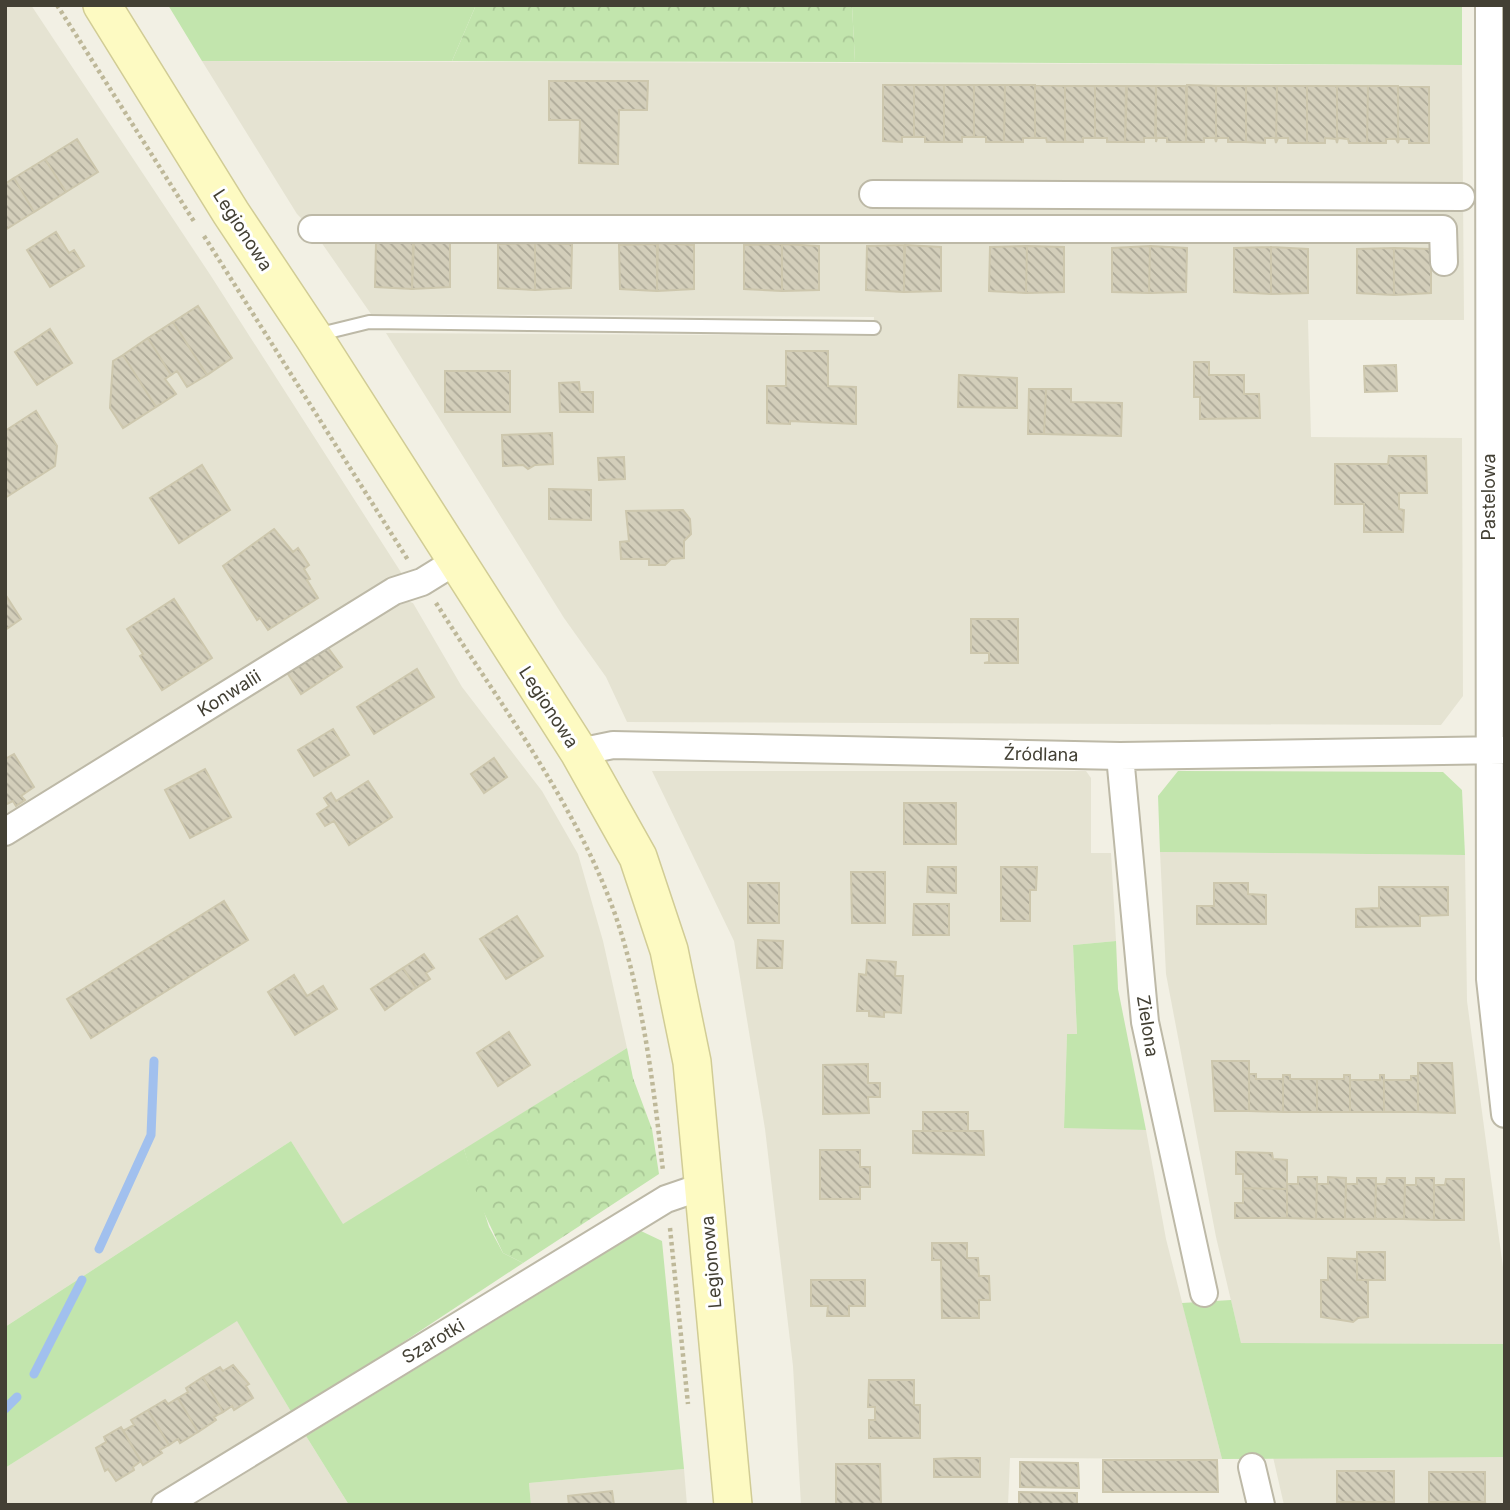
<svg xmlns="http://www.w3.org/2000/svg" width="1510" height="1510" viewBox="0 0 1510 1510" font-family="Inter,sans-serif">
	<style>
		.residential { fill: #e5e3d2 }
		.grass { fill: #c2e5ad }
		.forest { fill: url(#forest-crowns) }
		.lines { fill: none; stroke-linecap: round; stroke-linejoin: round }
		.stream { stroke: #a1c0ee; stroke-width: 9 }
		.building { fill: url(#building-back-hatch); stroke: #cdc7ad; stroke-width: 2 }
		.lane-casing { stroke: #bdb9a7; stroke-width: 16 }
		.street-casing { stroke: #bdb9a7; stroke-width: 30 }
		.secondary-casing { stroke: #d1cc95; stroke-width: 40 }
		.path { stroke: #beb899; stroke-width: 4.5; stroke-dasharray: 3.5 3.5; stroke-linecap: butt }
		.lane { stroke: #fff; stroke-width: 12 }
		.street { stroke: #fff; stroke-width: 26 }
		.secondary { stroke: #fdfac2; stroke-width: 37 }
		.labels { text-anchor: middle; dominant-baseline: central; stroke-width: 6; stroke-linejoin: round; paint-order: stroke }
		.street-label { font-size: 18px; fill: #434034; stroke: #fff }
	</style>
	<defs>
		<pattern id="forest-crowns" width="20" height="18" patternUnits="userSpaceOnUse" patternTransform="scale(1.75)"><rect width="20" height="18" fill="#c2e5ad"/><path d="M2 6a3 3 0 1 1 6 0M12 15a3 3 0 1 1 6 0" fill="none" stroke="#a8c695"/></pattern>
		<pattern id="building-back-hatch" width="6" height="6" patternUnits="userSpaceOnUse" patternTransform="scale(1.75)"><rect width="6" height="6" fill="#d3ceba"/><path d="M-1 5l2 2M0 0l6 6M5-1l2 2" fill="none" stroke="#ada998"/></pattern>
	</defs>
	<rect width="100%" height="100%" fill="#f2f0e4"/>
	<!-- residential -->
	<path class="residential" d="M5,5H31L211,276L404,577L5,822Z
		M202,61L1462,65L1464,320H1308L1311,437L1462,438L1463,696L1441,725L627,722L606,677L564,618L386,333L873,336L874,317L371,314L312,229L297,214Z
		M395,597L413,603L462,687L542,791L578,854L603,941L627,1048L343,1225L291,1141L5,1327V840Z
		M652,771H1086L1091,778V853H1111L1116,941L1073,945L1077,1035H1067L1064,1127L1146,1130L1166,1239L1222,1459L1010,1458L1008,1505H801L793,1366L765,1129L734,941Z
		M1160,852L1465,855L1467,1001L1505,1282V1344L1241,1343L1216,1237L1166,974Z
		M237,1320L293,1415L146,1505H5V1468Z
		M306,1436L349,1505H194Z
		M1273,1457H1505V1505H1284Z
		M684,1469L687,1505H531L529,1483Z"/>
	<!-- grass -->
	<path class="grass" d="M168,5H476L452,61H202Z
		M852,5H1462V65L855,62Z
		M1178,771L1443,772L1462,790L1465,855L1160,852L1158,796Z
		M1116,941L1118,989L1146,1130L1064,1128L1067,1034H1077L1073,945Z
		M291,1141L343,1224L464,1149L489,1227L503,1253L523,1263L293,1415L237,1321L5,1468V1327Z
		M641,1231L662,1241L684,1469L529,1483L531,1505H349L306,1436Z
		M1231,1300L1241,1343L1505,1344V1457L1222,1459L1182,1303Z"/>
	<!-- forest -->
	<path class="forest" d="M476,5H852L855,62L452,61Z
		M627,1048L633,1078L652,1129L659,1174L523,1263L503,1253L479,1202L464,1149Z"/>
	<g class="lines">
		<!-- stream -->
		<path class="stream" d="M99,1249L151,1135L154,1061
			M34,1374L82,1280
			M5,1409L17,1397"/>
	</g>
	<!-- building -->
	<path class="building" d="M549,81H648L647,110H619L618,164L579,163L580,120H549Z
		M883,85H914V137H902V142L883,141Z
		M914,85H944V142H925V137H914Z
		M944,85H974V137H962V142H944Z
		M974,85H1005L1004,142H986V137H974Z
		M1005,85H1035V138H1023V142H1004Z
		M1035,85L1065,86V142H1047L1046,138H1035Z
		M1187,85L1216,86V142L1215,138H1204V142H1186Z
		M1065,86H1095V138H1083V142H1065Z
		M1095,86H1126L1125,142H1107V138H1095Z
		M1127,86H1156L1155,138H1144V142H1125Z
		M1156,86H1186V142H1167V138H1157L1156,142Z
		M1216,86H1246V142H1228V138H1217L1216,142Z
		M1246,86H1277L1276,143L1275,138H1265V143L1246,142Z
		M1277,86H1307V143H1288V138H1278L1276,143Z
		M1307,86H1337V143L1336,139L1325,138V143H1307Z
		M1337,86H1368L1367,143H1349L1348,139L1338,138L1337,143Z
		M1368,86H1398V143L1396,139H1386V143H1367Z
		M1398,86L1429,87V143H1409V139H1399L1398,143Z
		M77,139L98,172L66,192L45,159Z
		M45,159L66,192L34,212L14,178Z
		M14,178L34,212L5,230V184Z
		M56,232L69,253L74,250L84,266L50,287L27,250Z
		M413,242L412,289L375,287L376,243Z
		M414,242L450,243V287L412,289Z
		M535,243V290L498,288V244Z
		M535,243L572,244L571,288L535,290Z
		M658,243L694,245V289L657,291Z
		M657,244V291L620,289L619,245Z
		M782,244L819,246V290L782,291Z
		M782,244V291L744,289V245Z
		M904,245V292L866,290L867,246Z
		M905,245L941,247V291L904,292Z
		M1027,246L1026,293L989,291L990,247Z
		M1027,246L1064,247V292L1026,293Z
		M1150,246L1149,293L1112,292V248Z
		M1150,246L1187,248L1186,292L1149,293Z
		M1271,247L1308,249V293L1271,294Z
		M1271,247V294L1234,292V248Z
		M1394,248L1431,249V293L1394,295Z
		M1394,248V295L1357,293V249Z
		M198,306L232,358L207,375L173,322Z
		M173,322L207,375L187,387L177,371L171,375L148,338Z
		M50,329L72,363L37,385L15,352Z
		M148,338L171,375L165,379L176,394L156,407L123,355Z
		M786,351H828V386L856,387V424L790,421V424L767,423V386H786Z
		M123,355L156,407L123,428L110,408L113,361Z
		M1194,362H1209V375H1244V394H1259L1260,418L1200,419V397H1194Z
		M1396,365L1397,391L1365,392L1364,366Z
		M445,371H510V412H445Z
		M959,375L1017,378V408L958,407Z
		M579,382L580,392H593V412H560L559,383Z
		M1029,389H1046L1044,434H1028Z
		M1046,389H1071V402L1122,403L1121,436L1044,434Z
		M36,411L57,446L55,466L5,498V431Z
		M552,433L553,464L535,465L528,469L523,465L503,466L502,435Z
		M1389,456H1426L1427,493H1399V509L1404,510L1403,532H1364V504H1335V464H1388Z
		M624,457L625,479L599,480L598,458Z
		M202,465L230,510L179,543L150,498Z
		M549,489L591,490V520L549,519Z
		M683,510L690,519L691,534L684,541V558L671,559L665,565H649V559H621L620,542L629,541L626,511Z
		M274,529L293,552L298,548L309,565L304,569L310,579L307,580L318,598L268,630L260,618L257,620L223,566Z
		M5,594L21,619L5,630Z
		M174,599L212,658L162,690L140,656L143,654L127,629Z
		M971,619H1018V663H984L989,662V653H971Z
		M326,645L342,667L301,694L286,671Z
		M417,669L434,697L374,734L357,707Z
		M333,729L349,755L314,776L298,750Z
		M14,754L34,787L21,796L25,800L16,806L13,801L5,805V759Z
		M494,758L507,777L484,793L471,774Z
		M205,769L231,817L190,838L165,790Z
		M368,781L392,817L349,845L334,821L325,826L317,814L329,806L324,798L331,793L336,801Z
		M904,803H956V844H904Z
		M928,867H956V893L927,892Z
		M1001,867H1037L1036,890H1030V921H1001Z
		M851,872H885V923H852Z
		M748,883H779V923H748Z
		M1214,883H1248V894L1266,895V924H1197V906H1214Z
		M1379,887H1448V915L1420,916V926L1356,927V909L1379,908Z
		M224,901L248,940L91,1038L67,999Z
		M914,904H949V935H913Z
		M517,916L543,956L506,979L480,939Z
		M758,940L783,941L782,968H757Z
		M424,954L434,968L426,973L430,979L416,988L403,968Z
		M867,960L896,962L895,976H903L901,1013L884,1012V1017L869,1016V1011H857L859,974L866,975Z
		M403,968L416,988L385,1010L371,989Z
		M294,975L307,996L323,986L337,1009L295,1035L268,992Z
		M509,1032L530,1065L498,1086L477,1053Z
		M1212,1061H1249V1111H1215Z
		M1418,1063H1452L1455,1113L1418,1112Z
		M868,1064V1083H880V1097H868L869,1113L823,1114V1065Z
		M1249,1074H1256V1079H1283V1112L1249,1111Z
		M1283,1075H1290V1079H1317V1112H1283Z
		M1344,1075H1350V1112H1317V1079H1344Z
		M1380,1075H1384V1112H1350V1080H1380Z
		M1411,1076H1418V1112H1384V1080H1411Z
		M923,1112H968V1131H923Z
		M913,1131H983L984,1155L913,1153Z
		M820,1150H860V1167H870V1187H860V1199H820Z
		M1236,1152L1272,1153L1273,1159L1287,1160V1189L1243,1188V1174H1236Z
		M1298,1177H1317L1316,1219L1287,1218V1184H1298Z
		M1328,1177L1346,1178L1345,1219H1316L1317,1184H1328Z
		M1357,1178H1376L1375,1219H1345L1346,1184H1357Z
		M1387,1178H1405L1404,1219H1375L1376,1184H1386Z
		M1416,1178H1434V1220L1404,1219L1405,1185H1416Z
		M1446,1179H1464V1220H1434V1185H1445Z
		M1243,1188L1287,1189V1218H1235V1203H1243Z
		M932,1243H967V1258H978L979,1276H989L990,1300H979V1318H942L941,1260H932Z
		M1357,1252H1385V1280H1357Z
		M1328,1258L1357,1259V1280H1368V1317L1358,1318L1353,1322L1321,1317V1280H1328Z
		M811,1280H865V1306H849V1316H827L828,1306H811Z
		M233,1365L249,1384L246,1386L253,1398L234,1410L232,1406L223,1412L203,1377L220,1367L223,1371Z
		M203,1377L223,1412L214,1417L216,1420L198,1432L178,1398L188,1392L186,1388Z
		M869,1380H914V1405H920V1438H869V1420H875V1407H868Z
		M178,1398L198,1432L180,1443L178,1439L169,1445L148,1410L165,1400L168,1404Z
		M148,1410L169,1445L160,1450L162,1453L143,1465L123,1431L134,1425L131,1420Z
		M121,1427L141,1461L133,1467L134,1470L116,1481L108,1469L105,1471L96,1448L106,1442L104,1437Z
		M955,1458H980V1477H934V1459Z
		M1103,1460H1217L1218,1492H1103Z
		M1020,1462L1078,1463L1079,1488L1020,1487Z
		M836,1464H880L881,1505H836Z
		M1337,1471H1394V1502H1337Z
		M1429,1472H1485V1502H1429Z
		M612,1491L614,1505H569L568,1496Z
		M1019,1492L1077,1493V1505H1019Z
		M1337,1502H1394V1505H1337Z
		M1429,1502H1485L1486,1505H1429Z"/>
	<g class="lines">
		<defs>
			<path id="lane" d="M316,335L369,322L874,328"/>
			<path id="street" d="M1489,5L1490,979L1505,1114
				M873,194L1461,197
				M312,229H1443L1444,262
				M579,752L613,745L1120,756L1505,750
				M1120,756L1145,1022L1204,1293
				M5,832L394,591L422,582L456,561
				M1252,1467L1261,1505
				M165,1505L666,1199L704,1186"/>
			<path id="secondary" d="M102,5L231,213L313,336L579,752L638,857L669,950L692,1062L733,1505"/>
		</defs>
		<!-- lane casing -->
		<use href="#lane" class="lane-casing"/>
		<!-- street casing -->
		<use href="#street" class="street-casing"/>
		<!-- secondary casing -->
		<use href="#secondary" class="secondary-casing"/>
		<!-- path -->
		<path class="path" d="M57,5L195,223
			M204,236L408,560
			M436,603C500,704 582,812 619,926C644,1005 654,1089 663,1171
			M670,1228L688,1404"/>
		<!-- lane -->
		<use href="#lane" class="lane"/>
		<!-- street -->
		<use href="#street" class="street"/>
		<!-- secondary -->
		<use href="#secondary" class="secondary"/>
	</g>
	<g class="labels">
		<!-- street labels -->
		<g class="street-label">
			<text transform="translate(243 230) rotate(57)">Legionowa</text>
			<text transform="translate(1488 497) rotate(-90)">Pastelowa</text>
			<text transform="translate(229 693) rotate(-32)">Konwalii</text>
			<text transform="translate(549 707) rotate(57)">Legionowa</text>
			<text transform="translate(1041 754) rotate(1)">Źródlana</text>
			<text transform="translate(1148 1026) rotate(81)">Zielona</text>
			<text transform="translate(711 1262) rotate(-95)">Legionowa</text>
			<text transform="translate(433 1341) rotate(-31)">Szarotki</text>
		</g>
	</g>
	<!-- border -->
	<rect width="1510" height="1510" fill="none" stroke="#434034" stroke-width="14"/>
</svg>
